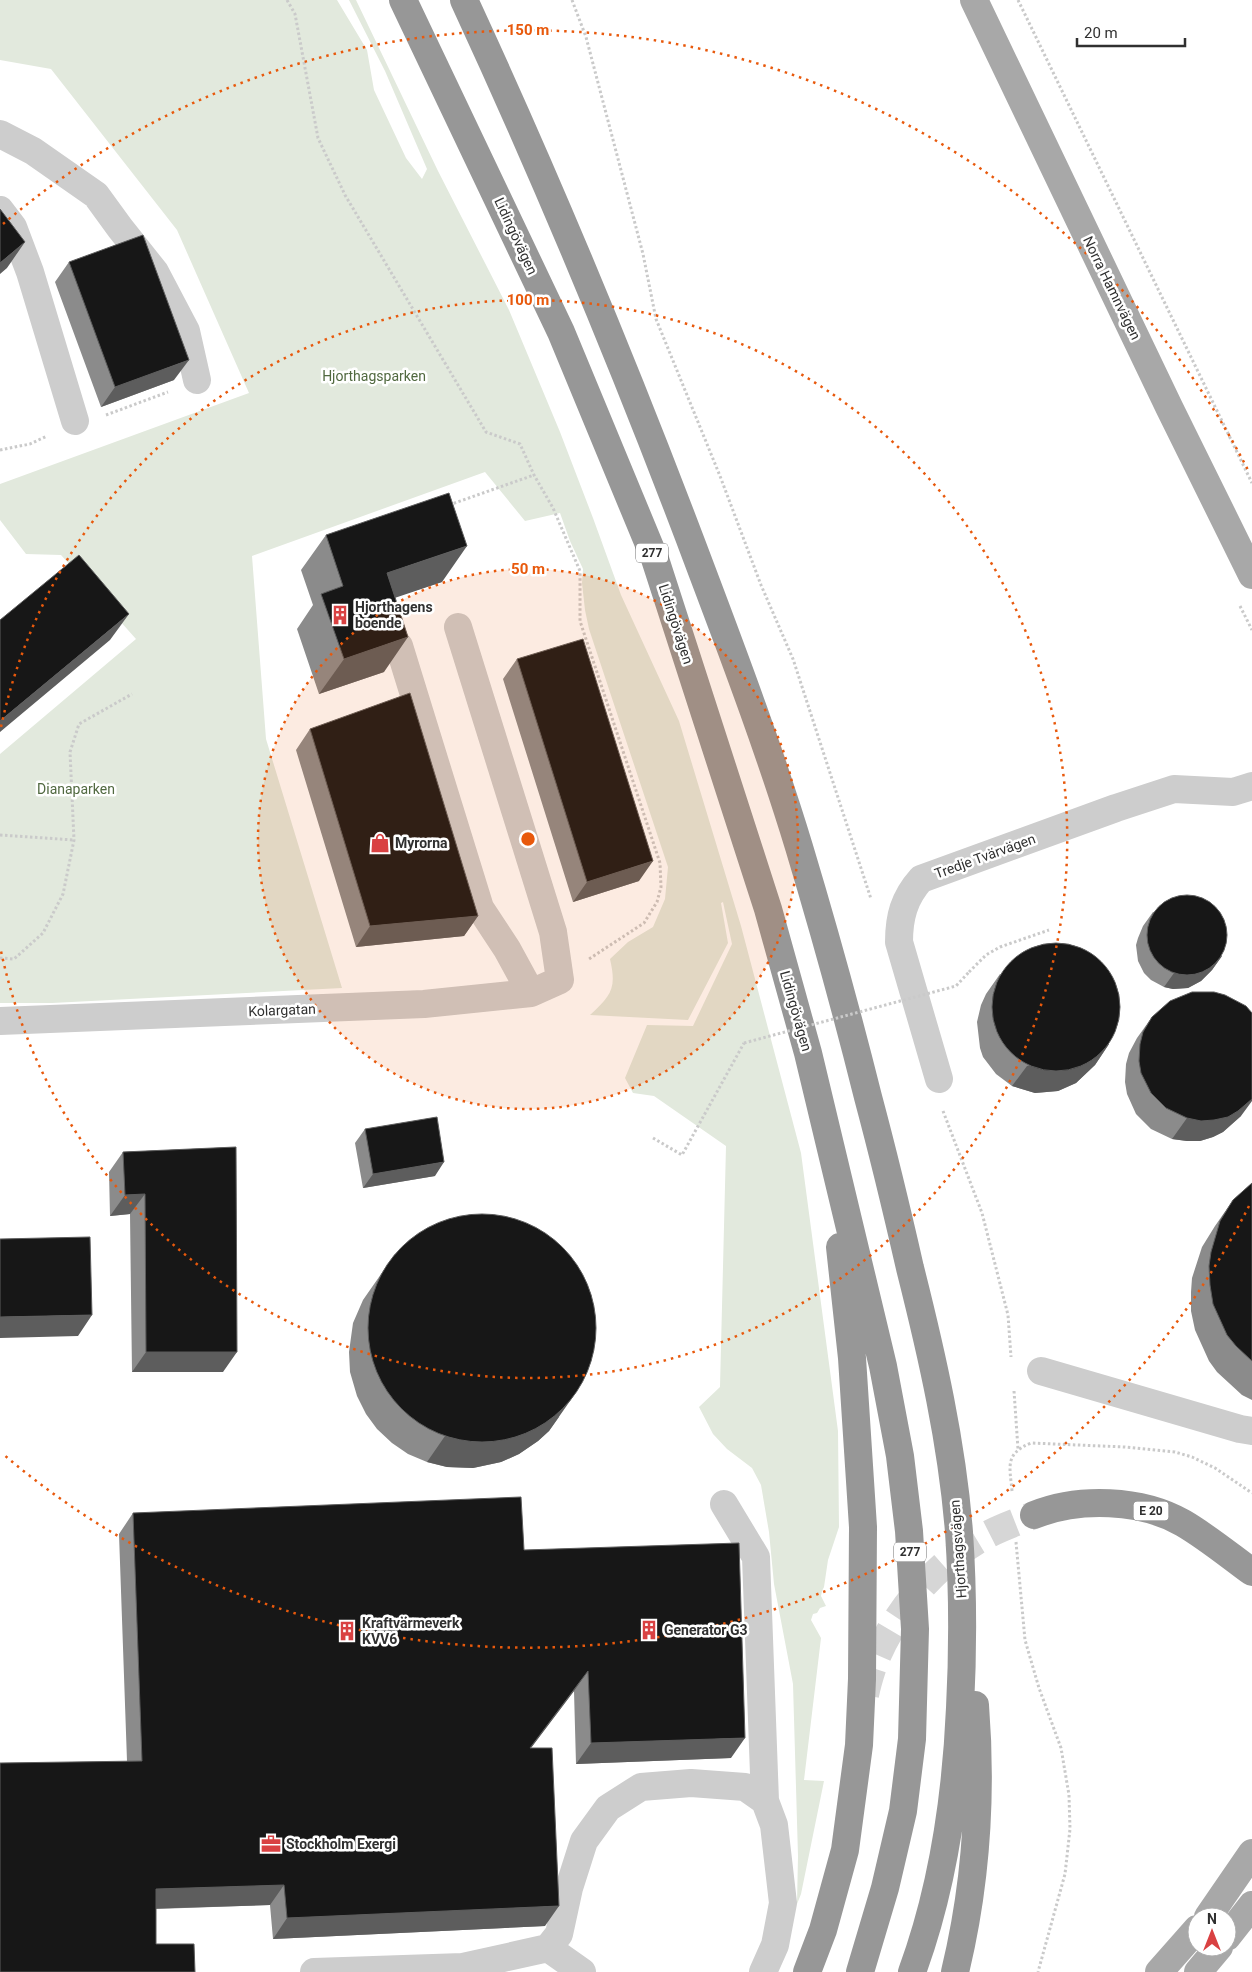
<svg xmlns="http://www.w3.org/2000/svg" width="1252" height="1972" viewBox="0 0 1252 1972" font-family="Roboto,sans-serif">
	<style>
		.green { fill: #e2e9dd }
		.lines { fill: none; stroke-linecap: round; stroke-linejoin: round }
		.highway-tunnel { stroke: #d6d6d6; stroke-width: 28; stroke-dasharray: 28 14; stroke-linecap: butt }
		.path { stroke: #cacaca; stroke-width: 3; stroke-dasharray: 2.5 2.5; stroke-linecap: butt }
		.minor { stroke: #cdcdcd; stroke-width: 28 }
		.major { stroke: #a8a8a8; stroke-width: 28 }
		.highway { stroke: #979797; stroke-width: 28 }
		.path-bridge { stroke: #cacaca; stroke-width: 3; stroke-dasharray: 2.5 2.5; stroke-linecap: butt }
		.wall { fill: #8b8b8b }
		.shaded-wall { fill: #5d5d5d }
		.building { fill: #171717; stroke: #5d5d5d }
		.ring { fill: none; stroke: #e8590c; stroke-width: 2.5; stroke-dasharray: 2.5 5 }
		.labels { text-anchor: middle; dominant-baseline: central; stroke-width: 5; stroke-linejoin: round; paint-order: stroke }
		.shield { fill: #fff; stroke: #6e6e6e; stroke-width: 1 }
		.shield-label { font-size: 12px; font-weight: bold; fill: #303030 }
		.street-label { font-size: 14px; fill: #303030; stroke: #fff }
		.park-label { font-size: 14px; fill: #516940; stroke: #fff }
		.poi-label { font-size: 14px; font-weight: bold; fill: #303030; stroke: #fff; text-anchor: start }
		.centre { fill: #e8590c; stroke: #fff; stroke-width: 2.5 }
		.ring-label { font-size: 15px; text-anchor: middle; font-weight: bold; fill: #e8590c; stroke: #fff; stroke-width: 5; stroke-linejoin: round; paint-order: stroke }
	</style>
	<rect width="100%" height="100%" fill="#fff"/>
	<!-- green -->
	<path class="green" d="M0,0H337L367,50L374,90L406,158L422,179L427,169L385,71L349,0H356L438,171L509,310L560,432L593,518L621,595L679,721L741,926L801,1153L838,1431L839,1527L828,1560L824,1587L822,1591L821,1596L826,1606L820,1608L817,1613L813,1614L811,1620L821,1638L804,1780L824,1781L801,1894L797,1904L798,1856L793,1684L774,1584L769,1532L761,1485L752,1468L727,1449L713,1434L699,1407L720,1387L726,1146L654,1096L633,1093L625,1078L647,1025L693,1026L732,944L723,902L721,903L728,943L688,1020L590,1015C611,995 617,989 610,959L628,942L653,927L665,899L668,867L589,629L585,610L582,583L583,569L570,541L560,513L525,521L485,472L252,556L266,739L342,988L52,1003H0V754L136,639L61,555L26,554L0,520V484L249,393L177,230L51,69L0,60Z"/>
	<g class="lines">
		<!-- highway-tunnel -->
		<path class="highway-tunnel" d="M865,1695C867,1685 870,1675 873,1666C894,1611 939,1559 991,1533C1005,1526 1020,1521 1034,1515"/>
		<!-- path -->
		<path class="path" d="M287,0L295,14L318,138L345,195L486,432L520,444L534,475L553,508L580,571V621L660,863L661,887L657,902L644,923L589,959
			M572,0L586,37L643,254L656,319L720,476L761,585L793,659L871,899
			M1018,0L1252,483
			M106,415L168,392
			M0,450L30,444L47,436
			M449,505L534,475
			M1240,606L1252,630
			M0,835L74,840
			M0,958L14,959L43,933L63,894L74,840L70,752L79,724L132,694
			M969,972L986,955L1000,947L1049,930
			M943,1111L982,1213L1008,1315L1011,1357
			M653,1138L682,1155L744,1043
			M1014,1391L1018,1449
			M1012,1491C1010,1467 1004,1454 1031,1443L1125,1447L1175,1452L1192,1457L1215,1468L1252,1493
			M1016,1542L1025,1640L1039,1688L1061,1748L1069,1795L1070,1829L1065,1874L1038,1972"/>
		<!-- minor -->
		<path class="minor" d="M0,134L33,151L96,195L120,228L155,272L186,331L197,380
			M0,210L13,227L30,272L75,421
			M399,646L480,908L507,949L531,993
			M0,1021L424,1004L531,993L560,980L553,932L458,627
			M939,1079L899,942C899,917 904,898 921,879L1116,808L1174,789L1233,792L1252,786
			M1041,1371L1240,1429L1252,1431
			M724,1504L756,1557L765,1801L774,1825L783,1903L775,1945L763,1972
			M548,1948L582,1972
			M314,1972L463,1967L548,1948L559,1934L569,1888L584,1841L608,1808L641,1787L691,1783L745,1787L765,1801"/>
		<!-- major -->
		<path class="major" d="M974,0L1169,407L1252,575
			M1208,1917L1252,1853
			M1227,1937L1252,1905
			M1159,1972L1197,1929
			M1198,1972L1219,1947"/>
		<!-- highway -->
		<path class="highway" d="M403,0L561,332L655,559L768,909L808,1053L883,1366L900,1456L909,1531L915,1629L912,1739L903,1811L885,1888L860,1972
			M464,0C551,188 630,379 703,574C737,664 771,755 799,847C824,930 847,1013 868,1097C883,1153 897,1211 910,1268C932,1355 952,1443 959,1532C963,1591 963,1650 960,1708C956,1798 943,1888 912,1972
			M1034,1515C1079,1497 1141,1499 1183,1523C1207,1537 1230,1556 1252,1572
			M807,1972L823,1930L845,1850L859,1745L862,1679L863,1527L852,1358L840,1247
			M955,1972C976,1885 982,1794 975,1705"/>
		<!-- path-bridge -->
		<path class="path-bridge" d="M744,1043L956,986L969,972"/>
	</g>
	<!-- wall -->
	<path class="wall" d="M69,262L174,380L101,407L55,282Z
		M326,535L442,582L395,597L384,672L319,694L297,629L313,605L301,570Z
		M517,659L639,881L573,902L503,679Z
		M310,729L478,916L464,936L356,947L296,750Z
		M1153,912L1222,956L1212,970L1201,981L1188,988L1173,989L1164,987L1151,980L1144,973L1138,961L1136,945L1138,938L1143,926Z
		M1000,974L1109,1044L1095,1065L1076,1083L1058,1091L1035,1093L1012,1086L996,1074L983,1057L980,1048L977,1022L981,1005L986,994Z
		M1152,1017L1241,1116L1223,1132L1213,1137L1200,1141H1187L1172,1139L1151,1129L1136,1114L1127,1094L1125,1082L1126,1064L1129,1053L1137,1038Z
		M365,1129L435,1176L363,1188L355,1143Z
		M236,1147L223,1372H132L130,1214L110,1216L109,1172L123,1152Z
		M1252,1183V1400L1242,1395L1217,1372L1209,1361L1195,1330L1191,1311V1292L1192,1278L1202,1247L1215,1226L1233,1200Z
		M395,1254L559,1417L549,1431L538,1441L519,1454L501,1462L473,1468L447,1467L427,1462L408,1454L392,1443L377,1429L366,1414L357,1396L350,1372L349,1352L353,1323L363,1300Z
		M133,1513L524,1550L731,1758L576,1764L574,1691L531,1748L545,1926L273,1939L270,1905L156,1909V1944L0,1972L127,1761L119,1534Z"/>
	<!-- shaded-wall -->
	<path class="shaded-wall" d="M25,242L7,268L0,274V263Z
		M189,360L174,380L101,407L115,387Z
		M467,546L442,582L362,609L387,573Z
		M129,614L110,640L0,732V721Z
		M408,637L384,672L319,694L344,659Z
		M653,861L639,881L573,902L587,882Z
		M478,916L464,936L356,947L370,926Z
		M1222,956L1212,970L1201,981L1188,988L1173,989L1164,987L1174,973Z
		M1109,1044L1095,1065L1076,1083L1058,1091L1035,1093L1012,1086L1027,1066Z
		M1252,1099V1101L1241,1116L1223,1132L1213,1137L1200,1141H1187L1172,1139L1187,1118Z
		M444,1162L435,1176L363,1188L373,1174Z
		M145,1194L130,1214L110,1216L125,1195Z
		M92,1315L78,1336L0,1338V1317Z
		M146,1352H237L223,1372H132Z
		M577,1391L549,1431L538,1441L519,1454L501,1462L473,1468L447,1467L427,1462L445,1436Z
		M588,1671L574,1691L515,1769L530,1748Z
		M745,1738L731,1758L576,1764L591,1743Z
		M284,1885L270,1905L142,1909L156,1889Z
		M559,1906L545,1926L273,1939L287,1918Z"/>
	<!-- building -->
	<path class="building" d="M0,209L25,242L0,263Z
		M143,235L189,360L115,387L69,262Z
		M449,493L467,546L387,573L408,637L344,659L321,594L343,586L326,535Z
		M79,555L129,614L0,721V620Z
		M583,639L653,861L587,882L517,659Z
		M410,693L478,916L370,926L310,729Z
		M1147 935a40 40 0 1 1 80 0a40 40 0 1 1-80 0Z
		M992 1007a64 64 0 1 1 128 0a64 64 0 1 1-128 0Z
		M1192,992H1214L1225,995L1246,1006L1252,1013V1099L1238,1111L1228,1117L1214,1120L1201,1121L1187,1118L1166,1108L1151,1093L1141,1073L1139,1061L1140,1044L1143,1032L1152,1017L1170,1001Z
		M437,1117L444,1162L373,1174L365,1129Z
		M236,1147L237,1352H146L145,1194L125,1195L123,1152Z
		M1252,1183V1361L1236,1346L1227,1335L1213,1304L1210,1285L1209,1266L1211,1252L1220,1221L1233,1200Z
		M368 1328a114 114 0 1 1 228 0a114 114 0 1 1-228 0Z
		M90,1237L92,1315L0,1317V1239Z
		M521,1497L524,1550L739,1543L745,1738L591,1743L588,1671L530,1748H552L559,1906L287,1918L284,1885L156,1889V1944H194L195,1972H0V1763L142,1761L133,1513Z"/>
	<!-- distance rings -->
	<circle cx="528" cy="839" r="270" fill="#e8590c" fill-opacity=".12"/>
	<g class="ring">
		<circle cx="528" cy="839" r="270"/>
		<path d="M1 727A539 539 0 1 1 1 951"/>
		<path d="M1249 1206A809 809 0 0 1 3 1454M3 224A809 809 0 0 1 1249 472"/>
	</g>
	<!-- icons -->
	<defs>
		<symbol id="building-bare" viewBox="-9 -9 18 18"><path d="M-4-6H4V6H1V3H-1V6H-4ZM-2.5-4.3h1.7v1.8h-1.7ZM.8-4.3h1.7v1.8H.8ZM-2.5-1h1.7V.8h-1.7ZM.8-1h1.7V.8H.8Z" fill="#d94142" stroke="#fff" stroke-width="2.5" paint-order="stroke"/></symbol>
		<symbol id="shop-bare" viewBox="-9 -9 18 18"><path d="M-5-2.5h2.3a2.7 3.5 0 0 1 5.4 0H5L5.5 6h-11ZM-1.5-2.5h3a1.5 2.3 0 0 0-3 0Z" fill="#d94142" stroke="#fff" stroke-width="2.5" paint-order="stroke"/></symbol>
		<symbol id="office-bare" viewBox="-9 -9 18 18"><path d="M-6-3h4V-5.5h4V-3h4V5H-6ZM-1-4.5V-3h2v-1.5ZM-6 0V1H6V0Z" fill="#d94142" stroke="#fff" stroke-width="2.5" paint-order="stroke"/></symbol>
	</defs>
	<g fill-rule="evenodd">
		<use href="#building-bare" x="326" y="601" width="28" height="28"/>
		<use href="#shop-bare" x="366" y="829" width="28" height="28"/>
		<use href="#building-bare" x="635" y="1616" width="28" height="28"/>
		<use href="#building-bare" x="333" y="1617" width="28" height="28"/>
		<use href="#office-bare" x="257" y="1830" width="28" height="28"/>
	</g>
	<g class="labels">
		<!-- shield labels -->
		<g class="shield">
			<rect x="636" y="543.5" width="32" height="19" rx="4"/>
			<rect x="1133.5" y="1501.5" width="35" height="19" rx="4"/>
			<rect x="894" y="1542.5" width="32" height="19" rx="4"/>
		</g>
		<g class="shield-label">
			<text x="652" y="553">277</text>
			<text x="1151" y="1511">E 20</text>
			<text x="910" y="1552">277</text>
		</g>
		<!-- street labels -->
		<g class="street-label">
			<text transform="translate(516 236) rotate(65)">Lidingövägen</text>
			<text transform="translate(1112 288) rotate(64)">Norra Hamnvägen</text>
			<text transform="translate(676 624) rotate(72)">Lidingövägen</text>
			<text transform="translate(985 856) rotate(-20)">Tredje Tvärvägen</text>
			<text transform="translate(282 1010) rotate(-2)">Kolargatan</text>
			<text transform="translate(796 1011) rotate(74)">Lidingövägen</text>
			<text transform="translate(958 1549) rotate(-94)">Hjorthagsvägen</text>
		</g>
		<!-- park labels -->
		<g class="park-label">
			<text x="374" y="376">Hjorthagsparken</text>
			<text x="76" y="789">Dianaparken</text>
		</g>
		<!-- poi labels -->
		<g class="poi-label">
			<text x="355" y="607">Hjorthagens<tspan x="355" dy="16">boende</tspan></text>
			<text x="395" y="843">Myrorna</text>
			<text x="362" y="1623">Kraftvärmeverk<tspan x="362" dy="16">KVV6</tspan></text>
			<text x="664" y="1630">Generator G3</text>
			<text x="286" y="1844">Stockholm Exergi</text>
		</g>
	</g>
	<circle cx="528" cy="839" r="8" class="centre"/>
	<g class="ring-label">
		<text x="528" y="35">150 m</text>
		<text x="528" y="305">100 m</text>
		<text x="528" y="574">50 m</text>
	</g>
	<!-- north arrow -->
	<g transform="translate(1212 1932)"><circle r="24" fill="#ffffff" stroke="#acacac"/>
	<path d="M0-4L9 19L0 12L-9 19Z" fill="#d94142"/>
	<text y="-8" font-size="14" font-weight="bold" text-anchor="middle" fill="#303030">N</text>
	</g>
	<!-- scale -->
	<path d="M1077 38v8h108v-8" fill="none" stroke="#303030" stroke-width="2.5"/>
	<text x="1084" y="38" font-size="15" fill="#303030" stroke="#ffffff" stroke-width="4" paint-order="stroke">20 m</text>
</svg>
